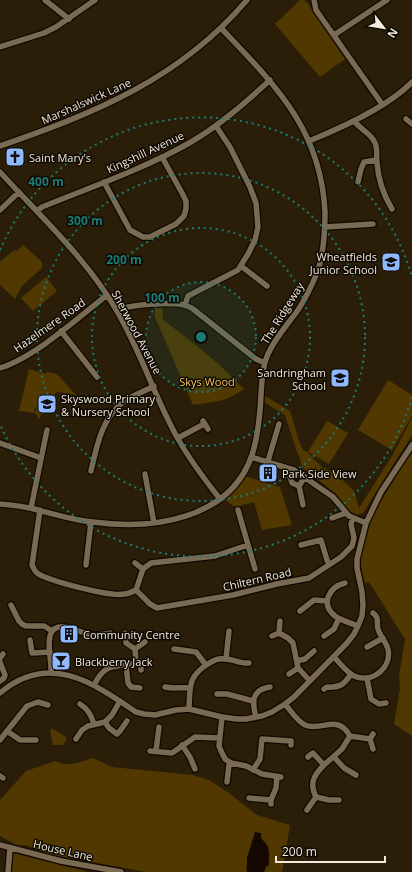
<svg xmlns="http://www.w3.org/2000/svg" width="412" height="872" viewBox="0 0 412 872" font-family="'Open Sans',sans-serif">
	<style>
		.green { fill: #513800 }
		.water { fill: #140800 }
		.lines { fill: none; stroke-linecap: round; stroke-linejoin: round }
		.minor-casing { stroke: #120800; stroke-width: 8 }
		.minor { stroke: #796b53; stroke-width: 5.5 }
		.ring { fill: none; stroke: #1a7c74; stroke-width: 2; stroke-dasharray: 2 4 }
		.labels { text-anchor: middle; dominant-baseline: central; stroke-width: 3; stroke-linejoin: round; paint-order: stroke }
		.street-label { font-size: 11px; fill: #f2eadc; stroke: #0e0903 }
		.poi-label { font-size: 11px; fill: #f2eadc; stroke: #0e0903; text-anchor: start }
		.park-label { font-size: 11px; fill: #f7c05b; stroke: #0e0903 }
		.centre { fill: #1a7c74; stroke: #0e0903; stroke-width: 2 }
		.ring-label { font-size: 12px; text-anchor: middle; font-weight: bold; fill: #1a7c74; stroke: #0e0903; stroke-width: 3; stroke-linejoin: round; paint-order: stroke }
	</style>
	<rect width="100%" height="100%" fill="#2a1e08"/>
	<!-- green -->
	<path class="green" d="M300,0H304L308,4L345,59L320,77L275,24Z
		M23,245L42,262V268L22,286L15,299L0,285V262L14,250L16,251Z
		M46,277L57,291L33,311L21,298Z
		M155,308H162L163,320C192,341 219,363 244,389C224,403 216,401 193,405L155,317Z
		M29,369L46,374L47,372L57,374L76,395L58,392L55,393L53,402L45,400L40,418H37L38,416L35,413L39,404L35,409L34,413L19,411Z
		M388,380L412,395V416L392,450L358,430Z
		M265,396L290,411L299,441L303,450L307,452L322,467L336,474L354,491L359,508L392,456L412,418V435L363,513L357,515L349,511L335,493L302,467L300,459L296,449L285,415L264,402Z
		M327,421L348,433L329,464L308,452Z
		M412,450V736L394,724L400,689L399,676L405,639L369,582L365,583L360,562L367,529L373,514Z
		M244,476L280,487L292,525L262,530L254,502L235,507L222,498Z
		M52,728L67,738L63,745H53L50,731Z
		M93,758L112,767L193,775L209,780L229,793L257,815L290,825L282,872H264C274,850 270,849 255,832L246,869L247,872H146L49,854L25,845H17L0,836V800L26,771L55,761C68,768 80,762 93,758Z
		M13,853L88,872H12Z"/>
	<!-- water -->
	<path class="water" d="M255,832L261,833V838L268,846L269,865L266,867L264,872H247V858Z"/>
	<g class="lines">
		<defs>
			<path id="minor" d="M45,0L69,19
				M314,0L316,10L382,104
				M334,35L387,0
				M0,47L44,33L56,27L95,0
				M406,119L412,124
				M354,121C360,129 372,134 375,143C378,149 376,156 377,162C378,180 383,194 392,209
				M309,141C341,128 388,107 412,82
				M0,146C95,113 180,79 247,0
				M0,172C41,217 86,258 117,311C141,352 155,398 178,439C190,460 205,480 220,499
				M104,182L130,230L143,237H150L176,224L184,216L186,209V201L182,193L162,157
				M358,182L361,169L364,162L376,160
				M0,210L19,192
				M37,211L42,207C91,187 146,168 191,142C220,125 245,103 270,80
				M325,227L373,224
				M241,266L267,286
				M185,305L188,296L238,270L248,254L255,240L258,227L256,203L250,187L230,147L216,126
				M117,311C128,304 171,302 184,305C187,306 190,307 193,309L256,359L265,363
				M61,331L97,377
				M0,368C35,357 78,318 107,295
				M203,421L208,429
				M178,438L204,424
				M0,443L41,458
				M251,457L294,470L333,497L349,516L366,523
				M268,461L279,424
				M294,470L290,477L292,483L299,486L305,477
				M91,471C97,445 102,416 126,400C134,395 145,391 154,386
				M145,474L154,523
				M299,486L303,505
				M0,504C11,505 23,506 34,509C53,514 73,520 93,522C152,530 230,520 252,455C258,436 260,416 261,395C262,381 262,367 268,354C275,338 288,324 298,310C306,298 312,285 317,273C324,254 325,232 325,212C321,129 275,85 221,28
				M31,508L47,430
				M40,510L32,565C34,568 34,571 37,573C49,581 110,597 124,594C128,594 132,592 136,590L143,569L151,563L215,556L248,545
				M238,510L255,569
				M332,518L346,513
				M301,545L321,540L327,560L329,564
				M135,563L143,569
				M86,565L91,522
				M345,583C329,587 320,604 335,616C342,621 351,623 358,626
				M136,590L150,604L157,608L233,595L277,584L309,578L341,557L352,546L354,538L351,524L353,518
				M11,605L19,621L22,624L26,626H44L52,631
				M300,611L314,600L327,601
				M125,633L126,643L135,649L136,663
				M279,633L280,621
				M272,636L279,633L288,638L293,643L298,668L310,681
				M324,636L334,629L339,618
				M30,640L32,653L50,652
				M367,647L383,638
				M135,649L145,642
				M174,649L196,652L206,665
				M334,657C340,663 346,672 354,676C372,684 392,668 388,649C386,642 380,636 378,629C376,623 380,618 373,613
				M0,658L3,654
				M226,659L229,631
				M297,661L305,659L314,651
				M0,662L5,675L4,678L0,681
				M126,665L128,683L131,687L140,688
				M51,673C52,661 47,648 50,636C55,617 80,633 91,635C98,636 103,634 110,633
				M289,674L298,668
				M367,678L371,699L379,704L386,703
				M94,685C106,662 113,668 136,663L141,666V670
				M165,687C173,689 182,687 190,688
				M324,689L327,687C339,688 344,685 351,674
				M0,693C49,652 92,682 136,712L144,714L155,715L176,710L189,709L222,717L237,719H246L262,716L272,712L285,704L294,697L347,643L354,634L358,626L362,616L363,605L362,592L357,568V559L366,523L381,492L412,445
				M217,694H227L253,701
				M80,704C88,709 91,715 94,724
				M285,704C291,711 297,721 305,725C322,732 337,713 350,736L370,739
				M189,709C190,687 188,676 208,664C214,660 218,658 225,659C233,659 241,664 249,663
				M222,717L219,746L221,751L225,759L231,763L246,766L262,774L281,777
				M256,717C252,702 251,690 270,687
				M105,722L109,728L117,734L120,731L127,721
				M7,731L27,706L38,702L48,705
				M76,739L82,730L88,726L105,722L112,715L120,701
				M0,740L7,731L20,740H36
				M182,745L190,757L195,769
				M373,749L370,739L373,734
				M150,751L172,753L195,737L220,738
				M156,751L159,727
				M308,757L310,755L313,753L324,765L342,749L350,736
				M334,757L344,768L356,775
				M324,765C314,775 309,783 316,797L329,800H339
				M253,770L260,759L262,739L291,741V745
				M0,776L3,778
				M227,782L229,765L231,763
				M249,798L271,800
				M271,804V800L276,788L277,776
				M307,810L316,797
				M0,845L61,861L121,872
				M8,872L10,848"/>
		</defs>
		<!-- minor casing -->
		<use href="#minor" class="minor-casing"/>
		<!-- minor -->
		<use href="#minor" class="minor"/>
	</g>
	<!-- distance rings -->
	<circle cx="201" cy="337" r="55" fill="#1a7c74" fill-opacity=".12"/>
	<g class="ring">
		<circle cx="201" cy="337" r="55"/>
		<circle cx="201" cy="337" r="109"/>
		<circle cx="201" cy="337" r="164"/>
		<path d="M412 397A219 219 0 0 1 0 424M0 250A219 219 0 0 1 412 277"/>
	</g>
	<!-- icons -->
	<defs>
		<symbol id="church-square" viewBox="-11 -11 22 22"><rect x="-9" y="-9" width="18" height="18" rx="4" fill="#8fb8fd" stroke="#0e0903"/><path d="M-1.2-6h2.4v3.5h3.3v2.4h-3.3V6h-2.4V-.1h-3.3v-2.4h3.3Z" fill="#111"/></symbol>
		<symbol id="school-square" viewBox="-11 -11 22 22"><rect x="-9" y="-9" width="18" height="18" rx="4" fill="#8fb8fd" stroke="#0e0903"/><path d="M0-5L7-2L0 1L-7-2ZM-4 1L0 2.5L4 1V4Q0 6-4 4Z" fill="#111"/></symbol>
		<symbol id="building-square" viewBox="-11 -11 22 22"><rect x="-9" y="-9" width="18" height="18" rx="4" fill="#8fb8fd" stroke="#0e0903"/><path d="M-4-6H4V6H1V3H-1V6H-4ZM-2.5-4.3h1.7v1.8h-1.7ZM.8-4.3h1.7v1.8H.8ZM-2.5-1h1.7V.8h-1.7ZM.8-1h1.7V.8H.8Z" fill="#111"/></symbol>
		<symbol id="bar-square" viewBox="-11 -11 22 22"><rect x="-9" y="-9" width="18" height="18" rx="4" fill="#8fb8fd" stroke="#0e0903"/><path d="M-6-5H6L.8 .8V4.5H3.5V6h-7V4.5H-.8V.8Z" fill="#111"/></symbol>
	</defs>
	<g fill-rule="evenodd">
		<use href="#church-square" x="4" y="146" width="22" height="22"/>
		<use href="#school-square" x="380" y="251" width="22" height="22"/>
		<use href="#school-square" x="329" y="367" width="22" height="22"/>
		<use href="#school-square" x="36" y="393" width="22" height="22"/>
		<use href="#building-square" x="257" y="462" width="22" height="22"/>
		<use href="#building-square" x="58" y="623" width="22" height="22"/>
		<use href="#bar-square" x="50" y="650" width="22" height="22"/>
	</g>
	<g class="labels">
		<!-- street labels -->
		<g class="street-label">
			<text transform="translate(86 101) rotate(-24)">Marshalswick Lane</text>
			<text transform="translate(145 152) rotate(-25)">Kingshill Avenue</text>
			<text transform="translate(282 313) rotate(-58)">The Ridgeway</text>
			<text transform="translate(49 325) rotate(-35)">Hazelmere Road</text>
			<text transform="translate(137 332) rotate(62)">Sherwood Avenue</text>
			<text transform="translate(257 579) rotate(-13)">Chiltern Road</text>
			<text transform="translate(63 850) rotate(13)">House Lane</text>
		</g>
		<!-- poi labels -->
		<g class="poi-label">
			<text x="29" y="157">Saint Mary's</text>
			<text x="377" y="256" text-anchor="end">Wheatfields<tspan x="377" dy="13">Junior School</tspan></text>
			<text x="326" y="372" text-anchor="end">Sandringham<tspan x="326" dy="13">School</tspan></text>
			<text x="61" y="398">Skyswood Primary<tspan x="61" dy="13">&amp; Nursery School</tspan></text>
			<text x="282" y="473">Park Side View</text>
			<text x="83" y="634">Community Centre</text>
			<text x="75" y="661">Blackberry Jack</text>
		</g>
		<!-- park labels -->
		<g class="park-label">
			<text x="207" y="381">Skys Wood</text>
		</g>
	</g>
	<circle cx="201" cy="337" r="6" class="centre"/>
	<g class="ring-label">
		<text x="46" y="186">400 m</text>
		<text x="85" y="225">300 m</text>
		<text x="124" y="264">200 m</text>
		<text x="162" y="302">100 m</text>
	</g>
	<!-- north arrow -->
	<g transform="translate(384 28) rotate(121)" stroke="#0e0903" stroke-width="3" paint-order="stroke">
	<path d="M0-3L7 15L0 10L-7 15Z" fill="#f2eadc"/>
	<text y="-6" font-size="11" font-weight="bold" text-anchor="middle" fill="#f2eadc">N</text>
	</g>
	<!-- scale -->
	<path d="M276 856v6h109v-6" fill="none" stroke="#f2eadc" stroke-width="2"/>
	<text x="282" y="856" font-size="12" fill="#f2eadc" stroke="#0e0903" stroke-width="3" paint-order="stroke">200 m</text>
</svg>
